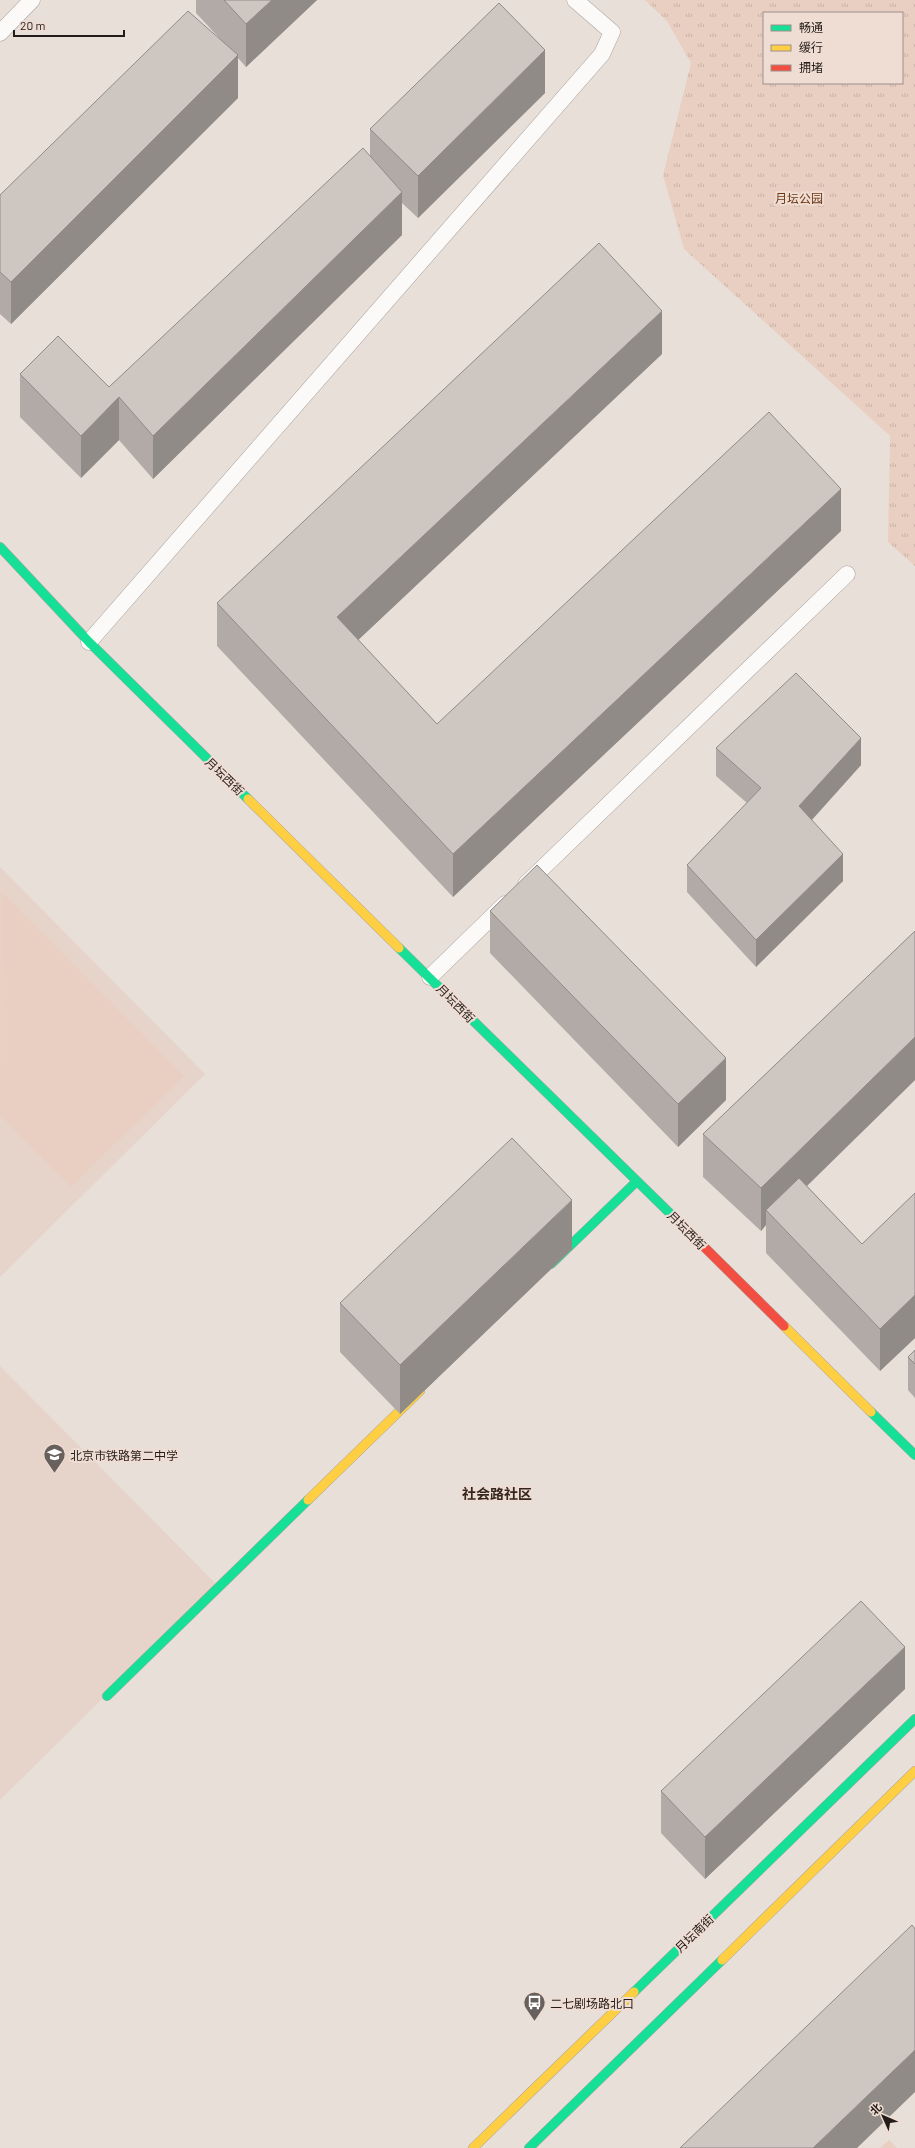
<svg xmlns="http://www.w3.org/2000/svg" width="915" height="2148" viewBox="0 0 915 2148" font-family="Barlow,'Noto Sans SC',sans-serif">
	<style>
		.built { fill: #e6d3c9 }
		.green { fill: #e9cfc1 }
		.park { fill: url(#park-tufts); fill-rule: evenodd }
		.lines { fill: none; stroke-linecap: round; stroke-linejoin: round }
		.lane-casing { stroke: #a9a29e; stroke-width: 17 }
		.fast-casing { stroke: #a9a29e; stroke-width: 10 }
		.slow-casing { stroke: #a9a29e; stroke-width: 10 }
		.jam-casing { stroke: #a9a29e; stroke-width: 10 }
		.lane { stroke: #fcfaf9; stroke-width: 16 }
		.fast { stroke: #16e098; stroke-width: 9 }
		.slow { stroke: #ffcf43; stroke-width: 9 }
		.jam { stroke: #f24e42; stroke-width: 9 }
		.wall { fill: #b1aaa6 }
		.shaded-wall { fill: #908b87 }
		.building { fill: #cec6c1; stroke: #908b87 }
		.labels { text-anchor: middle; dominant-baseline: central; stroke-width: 4; stroke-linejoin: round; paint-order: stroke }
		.park-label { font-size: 12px; fill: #6d3716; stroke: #efddd3 }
		.street-label { font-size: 12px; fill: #231c19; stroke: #efddd3 }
		.poi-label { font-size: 12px; fill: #231c19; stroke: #efddd3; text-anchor: start }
		.quarter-label { font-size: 14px; font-weight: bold; fill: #33261f; stroke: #efddd3 }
	</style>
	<defs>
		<pattern id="park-tufts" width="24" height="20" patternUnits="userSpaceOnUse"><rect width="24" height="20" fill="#e9cfc1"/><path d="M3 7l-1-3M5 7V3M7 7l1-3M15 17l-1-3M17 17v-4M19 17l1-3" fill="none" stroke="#c8b1a5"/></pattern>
	</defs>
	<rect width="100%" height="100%" fill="#e9dfd9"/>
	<!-- built -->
	<path class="built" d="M0,867L205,1074L0,1277Z
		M0,1366L217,1585L0,1800Z"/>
	<!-- green -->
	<path class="green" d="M1,891L184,1076L71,1187L0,1115Z
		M889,2140L897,2148H880Z"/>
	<!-- park -->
	<path class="park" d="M645,0H915V566L888,542L890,436L684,249L663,175L691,63L667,21ZM764,13H902V83H764Z"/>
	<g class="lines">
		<defs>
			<path id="lane" d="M0,33L32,0
				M89,642L602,54L612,32L575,0
				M526,884L847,574
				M430,977L505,904"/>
			<path id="fast" d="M0,547L89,642L248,799
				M399,948L687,1230
				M551,1264L637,1181
				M871,1412L915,1455
				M107,1696L308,1500
				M634,1992L915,1719
				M529,2148L722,1960"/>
			<path id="slow" d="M248,799L399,948
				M784,1326L871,1412
				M308,1500L420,1391
				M722,1960L915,1771
				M473,2148L634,1992"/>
			<path id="jam" d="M687,1230L784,1326"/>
		</defs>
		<!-- lane casing -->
		<use href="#lane" class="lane-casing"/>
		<!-- fast casing -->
		<use href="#fast" class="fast-casing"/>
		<!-- slow casing -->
		<use href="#slow" class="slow-casing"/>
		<!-- jam casing -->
		<use href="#jam" class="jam-casing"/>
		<!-- lane -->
		<use href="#lane" class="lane"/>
		<!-- fast -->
		<use href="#fast" class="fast"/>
		<!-- slow -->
		<use href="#slow" class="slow"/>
		<!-- jam -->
		<use href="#jam" class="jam"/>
	</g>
	<!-- wall -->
	<path class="wall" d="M196,0H317L246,67L238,58V98L11,324L0,314V195L222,41L196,13Z
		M545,93L418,218L402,203V235L153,479L119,440L81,478L20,417V374L109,387L370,156V129Z
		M662,354L358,640L437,724L841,531L453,897L217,646V603Z
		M716,748L861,765L812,820L843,881L756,967L687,892V865L747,803L716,776Z
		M490,911L726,1100L678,1147L490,953Z
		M915,931V1080L807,1186L862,1244L915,1193V1338L880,1371L766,1253V1225L761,1231L703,1177V1134Z
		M572,1249L400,1414L340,1352V1303Z
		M915,1350V1398L908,1390V1357Z
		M905,1689L705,1879L661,1833V1791Z"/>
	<!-- shaded-wall -->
	<path class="shaded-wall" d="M272,0H317L246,67V24Z
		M545,50V93L418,218V176Z
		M238,55V98L11,324V282Z
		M402,192V235L153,479V436Z
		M662,311V354L337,660V617Z
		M119,397V440L81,478V436Z
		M841,489V531L453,897V854Z
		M861,738V765L799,834V806Z
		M843,854V881L756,967V940Z
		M915,1037V1080L774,1218L766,1210V1225L761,1231V1188Z
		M726,1058V1100L678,1147V1104Z
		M572,1200V1249L400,1414V1365Z
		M915,1295V1338L880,1371V1329Z
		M905,1647V1689L705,1879V1837Z
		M915,2050V2092L857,2148H813Z"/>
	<!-- building -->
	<path class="building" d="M224,0H272L246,24Z
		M499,3L545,50L418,176L370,129Z
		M188,11L238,55L11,282L0,272V195Z
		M363,148L402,192L153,436L119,397L81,436L20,374L58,336L109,387Z
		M599,243L662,311L337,617L437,724L769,412L841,489L453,854L217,603Z
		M796,673L861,738L799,806L843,854L756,940L687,865L761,788L716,748Z
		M537,865L726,1058L678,1104L490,911Z
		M915,931V1037L761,1188L703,1134Z
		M512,1138L572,1200L400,1365L340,1303Z
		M799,1178L862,1244L915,1193V1295L880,1329L766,1210Z
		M915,1350V1364L908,1357Z
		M861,1601L905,1647L705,1837L661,1791Z
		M912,1925L915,1929V2050L813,2148H680Z"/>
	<!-- icons -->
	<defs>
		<symbol id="school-pin" viewBox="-11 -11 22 30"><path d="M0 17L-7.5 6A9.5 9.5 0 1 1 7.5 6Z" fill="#68605c" stroke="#efddd3"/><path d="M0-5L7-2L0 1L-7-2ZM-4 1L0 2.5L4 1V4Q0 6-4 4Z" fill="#fff"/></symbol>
		<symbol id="bus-pin" viewBox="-11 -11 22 30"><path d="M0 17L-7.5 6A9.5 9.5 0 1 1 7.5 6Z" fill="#68605c" stroke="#efddd3"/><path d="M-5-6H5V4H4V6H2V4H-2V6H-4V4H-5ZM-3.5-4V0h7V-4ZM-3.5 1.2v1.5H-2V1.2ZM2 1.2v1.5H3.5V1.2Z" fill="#fff"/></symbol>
	</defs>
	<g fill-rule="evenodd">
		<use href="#school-pin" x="42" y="1442" width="25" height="34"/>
		<use href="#bus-pin" x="522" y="1990" width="25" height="34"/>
	</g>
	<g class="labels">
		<!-- park labels -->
		<g class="park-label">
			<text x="799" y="198">月坛公园</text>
		</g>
		<!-- street labels -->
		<g class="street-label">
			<text transform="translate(225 776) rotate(44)">月坛西街</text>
			<text transform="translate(456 1003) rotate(45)">月坛西街</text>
			<text transform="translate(687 1230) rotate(45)">月坛西街</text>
			<text transform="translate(694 1933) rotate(-44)">月坛南街</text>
		</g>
		<!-- poi labels -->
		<g class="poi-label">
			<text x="70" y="1455">北京市铁路第二中学</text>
			<text x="550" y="2003">二七剧场路北口</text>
		</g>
		<!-- quarter labels -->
		<g class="quarter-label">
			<text x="497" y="1493">社会路社区</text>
		</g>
	</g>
	<!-- legend -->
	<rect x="763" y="12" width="140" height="72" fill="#efddd3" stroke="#9d9089"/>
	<rect x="771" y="25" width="20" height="6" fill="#16e098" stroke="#9d9089"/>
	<text x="799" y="32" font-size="12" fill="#231c19">畅通</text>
	<rect x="771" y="45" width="20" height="6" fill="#ffcf43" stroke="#9d9089"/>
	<text x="799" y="52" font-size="12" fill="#231c19">缓行</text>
	<rect x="771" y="65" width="20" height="6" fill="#f24e42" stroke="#9d9089"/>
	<text x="799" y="72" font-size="12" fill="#231c19">拥堵</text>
	<!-- north arrow -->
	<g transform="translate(883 2116) rotate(315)" stroke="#efddd3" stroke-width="3" paint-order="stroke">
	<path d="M0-3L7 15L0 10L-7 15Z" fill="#231c19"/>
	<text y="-6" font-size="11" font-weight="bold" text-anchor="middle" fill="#231c19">北</text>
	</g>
	<!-- scale -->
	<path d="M14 30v6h110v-6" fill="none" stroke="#231c19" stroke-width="2"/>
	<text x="20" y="30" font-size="12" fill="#231c19" stroke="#efddd3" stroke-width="3" paint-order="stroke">20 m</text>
</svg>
